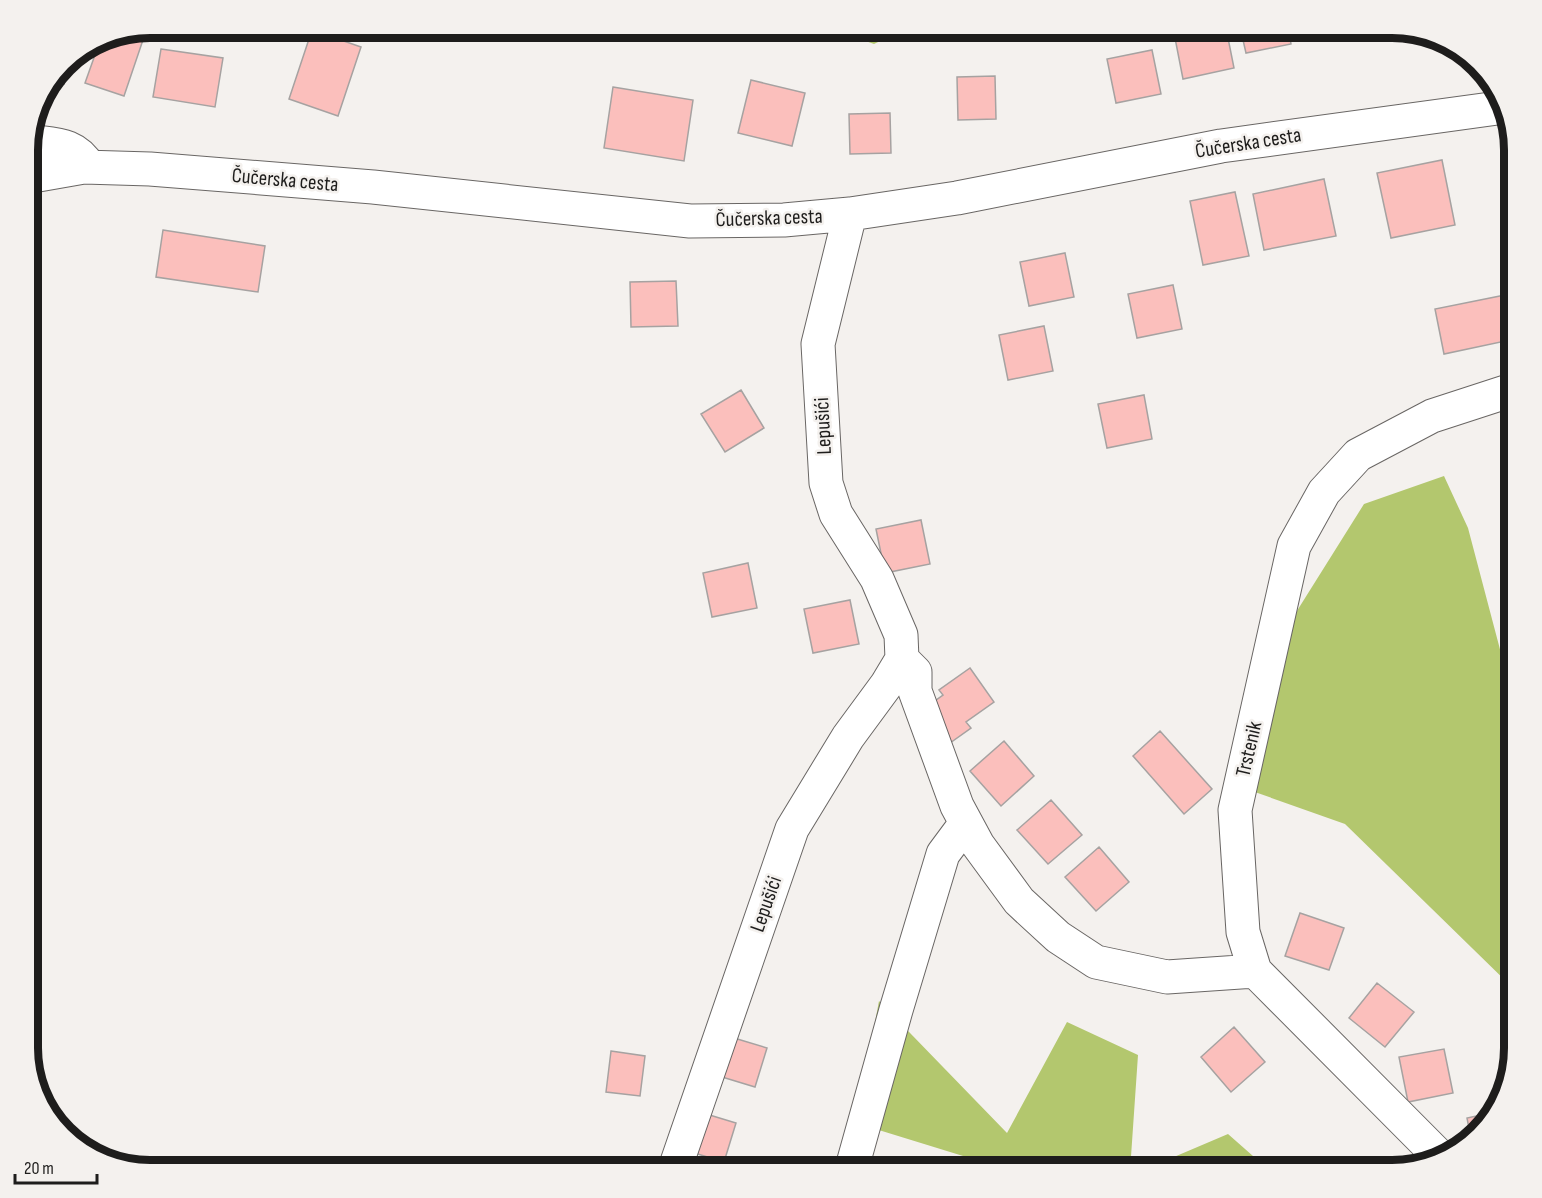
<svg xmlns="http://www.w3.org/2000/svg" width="1542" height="1198" viewBox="0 0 1542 1198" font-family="'Sofia Sans Condensed',sans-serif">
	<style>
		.forest { fill: #b3c76e }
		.building { fill: #fbbfbc; stroke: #a6a2a1; stroke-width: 1.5 }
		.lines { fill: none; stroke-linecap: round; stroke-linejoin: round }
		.minor-casing { stroke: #696664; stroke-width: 35 }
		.minor { stroke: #fff; stroke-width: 33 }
		.labels { text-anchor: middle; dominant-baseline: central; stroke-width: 5; stroke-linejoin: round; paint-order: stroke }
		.street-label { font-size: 21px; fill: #1e1d1c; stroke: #f4f1ee }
		.rim { fill: none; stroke: #1e1d1c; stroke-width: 8 }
	</style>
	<rect width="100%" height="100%" fill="#f4f1ee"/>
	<!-- forest -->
	<path class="forest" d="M826,27H909L874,44Z
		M1444,476L1468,528L1502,657L1515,653V990L1345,824L1252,791L1290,622L1364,504Z
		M879,1001L1007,1133L1067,1022L1138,1055L1130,1171H1002V1168L856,1123Z
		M1228,1134L1270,1171H1141Z"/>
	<!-- building -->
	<path class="building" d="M1240,27H1288L1291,44L1246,53Z
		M147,28L124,96L85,83L101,38Z
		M1226,28L1234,68L1183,79L1175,38Z
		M312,30L361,47L338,116L289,99Z
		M161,49L223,58L215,107L153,97Z
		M1152,50L1161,94L1116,103L1107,59Z
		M70,57L64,84L51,81L69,58Z
		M995,76L996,119L958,120L957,77Z
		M751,80L805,93L792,146L738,133Z
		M613,87L693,100L684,161L604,148Z
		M890,113L891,153L850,154L849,114Z
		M1442,160L1455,225L1391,238L1377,173Z
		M1324,179L1336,236L1264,250L1253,194Z
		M1235,192L1249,256L1203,265L1190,201Z
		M163,230L265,246L258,292L156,277Z
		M1065,253L1074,297L1029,306L1020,262Z
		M676,281L678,326L631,327L630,282Z
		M1173,285L1182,329L1137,338L1128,294Z
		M1515,293V339L1444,354L1435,309Z
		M1044,326L1053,371L1008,380L999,335Z
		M741,390L764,428L725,452L701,414Z
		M1144,395L1152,439L1107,448L1098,404Z
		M921,520L930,564L885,573L876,529Z
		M748,563L757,608L712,617L703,573Z
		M850,600L859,644L813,653L804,609Z
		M970,668L994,702L966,722L971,728L950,743L925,708L943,695L939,690Z
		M1160,731L1212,789L1184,814L1133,756Z
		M1004,741L1034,776L1001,806L970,771Z
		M1051,800L1082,835L1048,864L1017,830Z
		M1099,847L1129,882L1096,911L1065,877Z
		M1300,913L1344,928L1329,970L1285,956Z
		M1377,983L1414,1012L1385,1047L1349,1018Z
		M1234,1027L1265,1062L1231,1092L1201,1057Z
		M734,1038L767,1048L755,1087L722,1077Z
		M1444,1049L1453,1093L1408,1102L1399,1057Z
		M611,1051L645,1056L640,1096L606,1092Z
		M1494,1112L1485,1129L1471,1139L1467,1118Z
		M703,1113L736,1123L724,1162L691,1152Z"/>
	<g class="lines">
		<defs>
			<path id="minor" d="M28,141C53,145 75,142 89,167
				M27,177L84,167L150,169L373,187L690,221L784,220L850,214L957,198L1221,146L1505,107
				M902,659L915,672V691L957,806L978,845L1019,901L1058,937L1096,962L1167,977L1255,971
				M1442,1159L1255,971L1243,932L1235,810L1294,546L1324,492L1358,455L1432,416L1515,389
				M674,1171L792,829L848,737L887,684L902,659L901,635L877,579L836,514L826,483L818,344L850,214
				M851,1171L896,1010L943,854L966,823"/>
		</defs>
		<!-- minor casing -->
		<use href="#minor" class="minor-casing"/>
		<!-- minor -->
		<use href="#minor" class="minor"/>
	</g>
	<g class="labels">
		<!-- street labels -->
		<g class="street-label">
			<text transform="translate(1248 143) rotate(-9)">Čučerska cesta</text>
			<text transform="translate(285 180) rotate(5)">Čučerska cesta</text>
			<text transform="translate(769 218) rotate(-2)">Čučerska cesta</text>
			<text transform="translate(823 426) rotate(-93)">Lepušići</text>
			<text transform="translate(1249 749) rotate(-77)">Trstenik</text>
			<text transform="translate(766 904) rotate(-71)">Lepušići</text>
		</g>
	</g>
	<!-- crop -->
	<path d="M0 0H1542V1198H0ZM150 38H1392A112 112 0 0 1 1504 150V1048A112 112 0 0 1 1392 1160H150A112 112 0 0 1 38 1048V150A112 112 0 0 1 150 38Z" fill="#f4f1ee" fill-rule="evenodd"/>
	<path class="rim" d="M150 38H1392A112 112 0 0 1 1504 150V1048A112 112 0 0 1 1392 1160H150A112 112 0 0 1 38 1048V150A112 112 0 0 1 150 38Z"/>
	<!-- scale -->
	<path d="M15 1174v9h82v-9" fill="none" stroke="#1e1d1c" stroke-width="3"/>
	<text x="24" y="1174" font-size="18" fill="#1e1d1c" stroke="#f4f1ee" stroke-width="4.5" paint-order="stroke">20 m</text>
</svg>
